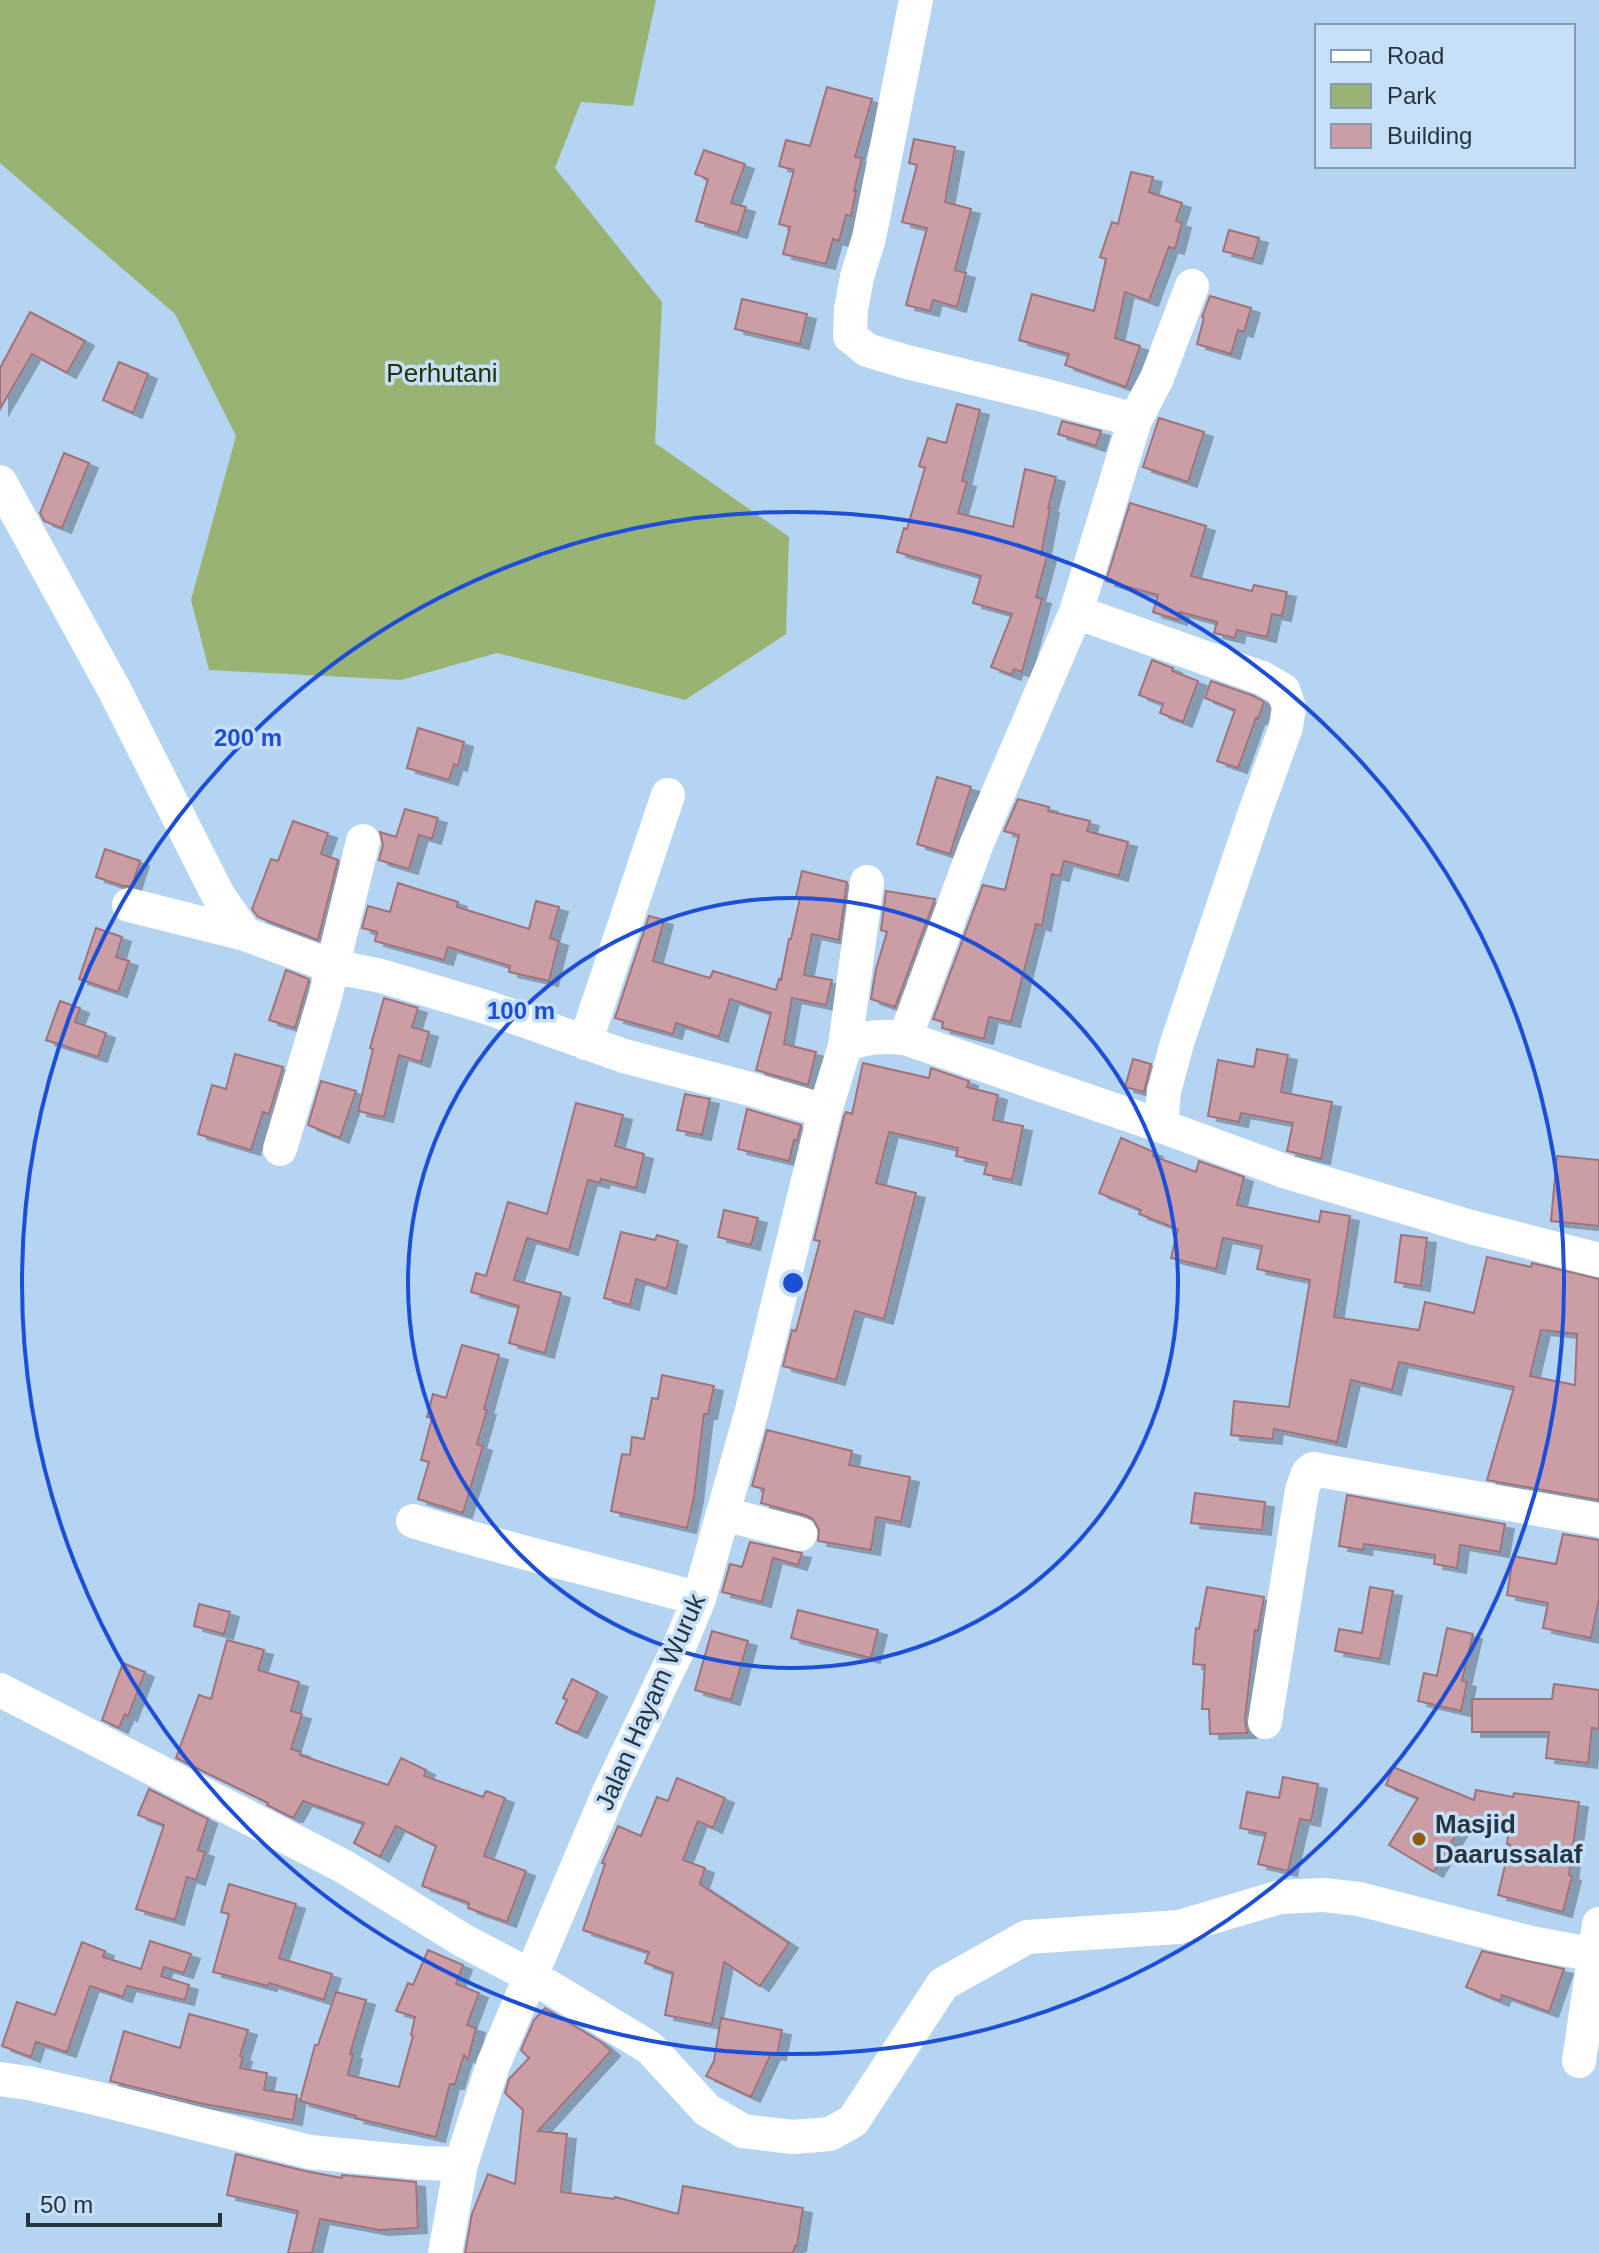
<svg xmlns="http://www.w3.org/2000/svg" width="1599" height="2253" viewBox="0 0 1599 2253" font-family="Helvetica,sans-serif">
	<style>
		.green { fill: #98b372 }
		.building { fill: #cb9ea6; stroke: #9e737b; stroke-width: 2; fill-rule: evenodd; filter: url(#shadow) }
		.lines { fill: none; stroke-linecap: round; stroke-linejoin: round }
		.minor { stroke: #fff; stroke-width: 34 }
		.ring { fill: none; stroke: #1d4ed8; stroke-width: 4 }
		.poi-dot { fill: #915a11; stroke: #c6e0f9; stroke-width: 3 }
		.labels { text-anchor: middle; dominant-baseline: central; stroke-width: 7; stroke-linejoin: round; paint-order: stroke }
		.park-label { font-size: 26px; fill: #223201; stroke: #c6e0f9 }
		.street-label { font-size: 26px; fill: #27343f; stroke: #c6e0f9 }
		.poi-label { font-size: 26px; font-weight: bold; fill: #27343f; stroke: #c6e0f9; text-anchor: start }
		.centre { fill: #1d4ed8; stroke: #c6e0f9; stroke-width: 4 }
		.ring-label { font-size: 24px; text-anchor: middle; font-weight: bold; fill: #1d4ed8; stroke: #c6e0f9; stroke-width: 7; stroke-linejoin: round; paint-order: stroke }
	</style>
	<defs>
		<filter id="shadow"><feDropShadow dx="9" dy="5" stdDeviation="0" flood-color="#0004"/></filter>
	</defs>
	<rect width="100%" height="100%" fill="#b4d4f2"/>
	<!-- green -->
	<path class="green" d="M0,0H656L633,106L581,102L555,168L662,302L655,443L789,537L786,634L685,700L497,653L401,680L209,670L191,600L236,436L175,314L0,163Z"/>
	<!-- building -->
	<path class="building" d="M827,87L872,99L855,157L862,158L854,191H856L851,216L846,215L839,241L833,239L826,264L783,254L790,227L779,224L794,170L779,166L786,140L810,146Z
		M914,139L955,147L945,202L971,209L955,270L966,273L957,307L933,300L930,311L906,305L927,228L902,222L917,165L909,163Z
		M704,150L745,164L731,203L746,207L738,233L696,221L708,179L695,174Z
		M1131,172L1153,177L1149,192L1182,203L1176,221L1182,223L1175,249L1169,247L1149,301L1125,292L1115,338L1140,346L1126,387L1065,365L1069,354L1019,340L1032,294L1094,311L1106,259L1100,257L1112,222L1118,224Z
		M1229,230L1259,238L1253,259L1223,251Z
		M1210,296L1251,308L1244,332L1238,330L1231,354L1197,344L1204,318L1202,317Z
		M742,299L807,314L800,344L735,329Z
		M30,312L85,341L67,373L32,354L0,409V368Z
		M119,362L148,374L133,413L103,400Z
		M957,404L980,410L962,481L967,482L958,513L1013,527L1025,469L1056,477L1048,508H1050L1041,555L1047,556L1036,597L1042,599L1022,672L1014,669L1012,675L991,667L1012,614L973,603L981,576L897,552L904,528L907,529L925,468L919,466L928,438L946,443Z
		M1159,418L1204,432L1188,482L1143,467Z
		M1062,421L1101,431L1096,446L1058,434Z
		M64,453L89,463L62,528L44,521L40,513Z
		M1130,503L1206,526L1191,576L1252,591L1254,585L1287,592L1282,616L1272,614L1267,637L1237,630L1235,638L1214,633L1217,622L1180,612L1178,620L1153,612L1158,595L1106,581Z
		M1152,660L1173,668L1172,671L1198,681L1183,722L1160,713L1163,704L1139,695Z
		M1211,681L1254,696L1264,702L1258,719L1256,718L1238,768L1217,761L1235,710L1205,698Z
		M418,728L464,742L458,766L454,764L449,780L407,768Z
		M937,777L971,787L950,854L917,844Z
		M1018,799L1049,807L1048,811L1090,821L1087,831L1128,842L1119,876L1064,861L1060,876L1052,874L1042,926L1036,924L1011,1022L989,1017L984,1039L942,1028L943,1022L933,1019L983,885L1005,890L1019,835L1004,831Z
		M405,809L438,818L432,839L419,835L409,869L379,860L383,845L380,832L396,837Z
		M293,821L328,833L321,854L338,860L318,940L258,917L252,909L271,859L278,861Z
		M105,849L140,861L132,886H123L96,877Z
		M802,871L847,882L839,940L812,934L804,975L832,980L826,1005L792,998L784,1044L816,1052L808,1085L756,1070L771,1013L730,999L719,1037L676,1023L673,1034L615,1018L649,916L664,920L653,961L710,978L713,971L776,990L779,979L781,980L789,939H791L800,898L796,897Z
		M398,883L458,902L457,907L529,929L536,901L559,907L550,938L559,941L549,981L509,972L510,966L448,947L444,960L375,941L377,932L362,928L368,906L390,912Z
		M886,891L935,899L895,1007L871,999L876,969L887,932L881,930Z
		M96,928L122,937L116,957L129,961L118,992L79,979Z
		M286,970L309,979L295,1028L269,1020Z
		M384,998L418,1008L412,1027L429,1032L421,1062L399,1055L384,1117L358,1111L373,1049L370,1048Z
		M60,1001L80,1008L75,1022L106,1033L98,1057L46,1040Z
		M1257,1049L1288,1055L1281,1092L1332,1102L1321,1159L1287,1151L1293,1123L1241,1113L1239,1122L1208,1116L1218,1060L1254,1067Z
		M235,1054L283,1067L269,1114L263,1112L251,1150L198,1134L212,1085L226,1089Z
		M1133,1059L1151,1064L1144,1092L1125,1087Z
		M863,1063L929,1078L931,1068L969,1081L967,1087L998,1095L993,1120L1023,1126L1012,1180L984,1174L987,1163L956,1156L958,1148L889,1132L876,1183L916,1193L884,1319L855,1311L836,1380L783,1366L792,1330L796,1331L820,1241L814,1240L844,1116L846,1112L852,1114Z
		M321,1081L356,1091L340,1138L308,1125Z
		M685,1094L710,1099L702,1135L677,1130Z
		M576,1103L623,1115L615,1146L644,1154L636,1188L601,1179L600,1183L588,1180L569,1250L527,1238L514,1280L561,1293L545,1353L509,1343L519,1306L471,1292L476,1273L486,1276L508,1202L547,1214Z
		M747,1109L801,1125L797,1141L794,1140L789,1161L738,1149Z
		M1121,1138L1154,1152L1153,1156L1196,1172L1199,1161L1244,1177L1237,1205L1319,1222L1321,1211L1350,1216L1334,1317L1419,1330L1425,1302L1474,1313L1487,1257L1531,1267L1532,1263L1599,1279V1500L1487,1480L1514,1387L1399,1362L1392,1390L1351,1380L1337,1442L1274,1429L1273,1439L1231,1435L1234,1401L1289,1407L1310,1280L1257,1269L1262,1246L1223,1238L1216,1269L1171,1258L1178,1229L1139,1214L1141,1210L1099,1193ZM1541,1330L1577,1334L1575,1385L1530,1376Z
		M1557,1156L1599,1160V1226L1551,1221Z
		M724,1210L758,1218L751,1245L718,1237Z
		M621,1232L655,1240L657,1235L678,1241L667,1289L636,1279L630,1305L604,1298Z
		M1401,1235L1427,1238L1421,1286L1395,1282Z
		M462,1345L499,1355L484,1409L487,1410L477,1444L483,1446L463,1513L418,1499L429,1462L421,1460L432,1418L427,1417L433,1394L446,1398Z
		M662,1375L714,1386L708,1414H704L694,1497L687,1528L611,1511L622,1454L630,1455L632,1437L644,1439L652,1398L658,1399Z
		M767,1430L852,1451L849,1465L910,1477L901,1522L876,1517L871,1550L818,1541L819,1530L813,1519L805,1515L761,1503L764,1489L752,1486Z
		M1195,1493L1265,1502L1262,1530L1191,1523Z
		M1347,1495L1505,1524L1500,1552L1460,1545L1457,1568L1434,1564L1435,1555L1364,1544L1363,1550L1339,1546Z
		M1563,1534L1599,1540V1599L1591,1638L1543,1628L1548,1603L1507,1595L1513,1556L1556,1564Z
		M750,1542L802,1553L798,1565L773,1558L762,1602L722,1592L730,1564L742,1567Z
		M1207,1587L1264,1597L1258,1631L1255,1630L1245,1719L1247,1733L1210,1734L1209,1709H1202L1205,1665L1193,1664L1196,1628L1199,1629Z
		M1370,1587L1393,1591L1380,1659L1335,1651L1339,1629L1362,1633Z
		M199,1604L230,1612L224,1634L194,1626Z
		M798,1610L878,1630L871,1658L791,1638Z
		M1447,1628L1473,1634L1462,1681L1467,1682L1461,1711L1418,1701L1424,1673L1437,1676Z
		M712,1631L748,1641L731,1700L695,1690Z
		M227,1640L264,1650L258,1670L299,1682L291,1711L302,1714L291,1749L301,1752L300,1755L388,1785L401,1758L426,1770L424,1776L483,1797L486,1791L505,1798L484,1856L526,1871L507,1922L468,1908L469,1903L422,1886L436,1846L396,1826L380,1857L354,1843L364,1823L303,1801L294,1817H291L267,1805L268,1803L176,1758L199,1695L211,1699Z
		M123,1663L145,1672L128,1716L125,1714L119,1728L102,1720Z
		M572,1679L598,1692L578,1733L556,1723L567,1700L563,1698Z
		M1554,1684L1599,1690V1729L1592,1728L1588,1763L1546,1758L1549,1732H1472V1699H1552Z
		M1393,1767L1474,1800L1476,1790L1513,1797L1514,1793L1579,1802L1569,1875L1572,1876L1563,1912L1498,1895L1510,1845L1507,1844L1509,1827L1466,1818L1434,1872L1389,1845L1418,1798L1386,1785Z
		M1283,1777L1318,1784L1311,1821L1300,1819L1288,1871L1258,1864L1266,1833L1240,1828L1247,1792L1279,1798Z
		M677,1778L725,1798L713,1828L698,1821L683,1860L705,1868L700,1884L789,1943L760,1986L724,1962L712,2024L665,2015L673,1973L645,1963L649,1952L583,1930L605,1864L602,1863L618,1826L641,1836L657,1797L668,1801Z
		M149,1789L208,1819L198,1850L205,1852L196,1880L187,1877L175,1920L136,1909L164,1825L138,1815Z
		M229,1884L296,1904L279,1958L332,1974L324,2000L269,1983L268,1986L213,1972L229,1914L221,1912Z
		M150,1941L191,1954L184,1973L164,1967L161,1976L189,1985L185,2000L127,1986L123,1997L90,1986L67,2052L36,2042L31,2057L2,2046L17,2002L55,2015L82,1942L105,1951L103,1957L141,1969Z
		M428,1950L463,1965L456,1984L479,1993L467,2025L476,2028L468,2060L464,2055L455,2084H450L436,2137L355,2118L356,2116L300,2101L315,2045H318L336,1992L366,2000L350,2054H353L348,2075L399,2087L413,2036L411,2035L415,2017L396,2011L408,1983L413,1985Z
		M1482,1951L1564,1969L1549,2012L1502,1995L1500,2001L1466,1987Z
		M545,2008L601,2042L611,2051L538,2131L567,2134L561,2192L614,2199L615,2197L678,2214L683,2186L803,2208L797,2246H795L793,2253H465L472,2214L488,2174L515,2184L523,2110L505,2093L509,2079L529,2058L521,2050L534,2020Z
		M189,2014L248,2030L240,2056L243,2057L240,2068L267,2073L264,2090L297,2095L293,2120L199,2103L110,2081L124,2031L180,2048Z
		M721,2018L782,2030L777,2055L771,2054L751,2097L706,2076L714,2061Z
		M236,2154L305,2171L342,2178V2175L416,2182L418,2228L380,2230L320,2219L312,2253H288L298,2211L227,2195Z"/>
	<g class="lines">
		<!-- minor -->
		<path class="minor" d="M916,0L869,238L857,277L851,309L850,336L867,350L907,362L1043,395L1135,420L1076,612L1262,678L1283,690L1289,707L1286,727L1255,812L1177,1043L1164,1091L1161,1126
			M1135,420L1157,378L1192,286
			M0,482L115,691L218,895L245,934
			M129,905L245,934L332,966L381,976L486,1007L624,1056L750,1089L825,1111
			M905,1038L977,843L1076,612
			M585,1043L668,795
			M845,1046C864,1036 884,1036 905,1038L1161,1126L1287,1172L1471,1227L1599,1260
			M280,1149L325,997L363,841
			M724,1514L800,1534
			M413,1521C507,1550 604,1572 699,1599
			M0,1690L343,1866L464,1941L531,1976L650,2048L707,2110L743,2131L793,2137L830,2134L853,2121L943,1984L1027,1937L1179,1927L1280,1897L1324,1895L1359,1899L1531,1943L1596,1955
			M1265,1722L1302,1490L1308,1473L1313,1469L1599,1520
			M1579,2061L1599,1924
			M0,2079L28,2083L95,2098L310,2152L423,2163L461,2164
			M445,2253L461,2164L493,2065L610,1790L679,1647L699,1599L752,1410L825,1111L845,1046L867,882"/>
	</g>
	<!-- distance rings -->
	<g class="ring">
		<circle cx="793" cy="1283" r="385"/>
		<circle cx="793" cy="1283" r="771"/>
	</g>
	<!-- markers -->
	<circle class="poi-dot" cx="1419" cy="1839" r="8"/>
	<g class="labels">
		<!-- park labels -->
		<g class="park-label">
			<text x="442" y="373">Perhutani</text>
		</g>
		<!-- street labels -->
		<g class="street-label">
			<text transform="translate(650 1702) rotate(-66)">Jalan Hayam Wuruk</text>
		</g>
		<!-- poi labels -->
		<g class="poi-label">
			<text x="1435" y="1824">Masjid<tspan x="1435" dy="30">Daarussalaf</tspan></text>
		</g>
	</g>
	<circle cx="793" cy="1283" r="12" class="centre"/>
	<g class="ring-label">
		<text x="248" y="746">200 m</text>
		<text x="521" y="1019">100 m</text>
	</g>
	<!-- legend -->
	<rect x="1315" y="24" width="260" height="144" fill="#c6e0f9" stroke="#869baf" stroke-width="2"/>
	<rect x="1331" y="50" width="40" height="12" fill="#ffffff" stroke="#869baf" stroke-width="2"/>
	<text x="1387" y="64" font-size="24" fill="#27343f">Road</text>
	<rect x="1331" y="84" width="40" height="24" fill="#98b372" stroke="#869baf" stroke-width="2"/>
	<text x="1387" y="104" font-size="24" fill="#27343f">Park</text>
	<rect x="1331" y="124" width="40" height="24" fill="#cb9ea6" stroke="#869baf" stroke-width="2"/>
	<text x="1387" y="144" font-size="24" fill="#27343f">Building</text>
	<!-- scale -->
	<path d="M28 2213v12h192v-12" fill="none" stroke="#27343f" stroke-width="4"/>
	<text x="40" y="2213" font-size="24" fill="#27343f" stroke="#c6e0f9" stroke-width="6" paint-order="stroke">50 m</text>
</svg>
